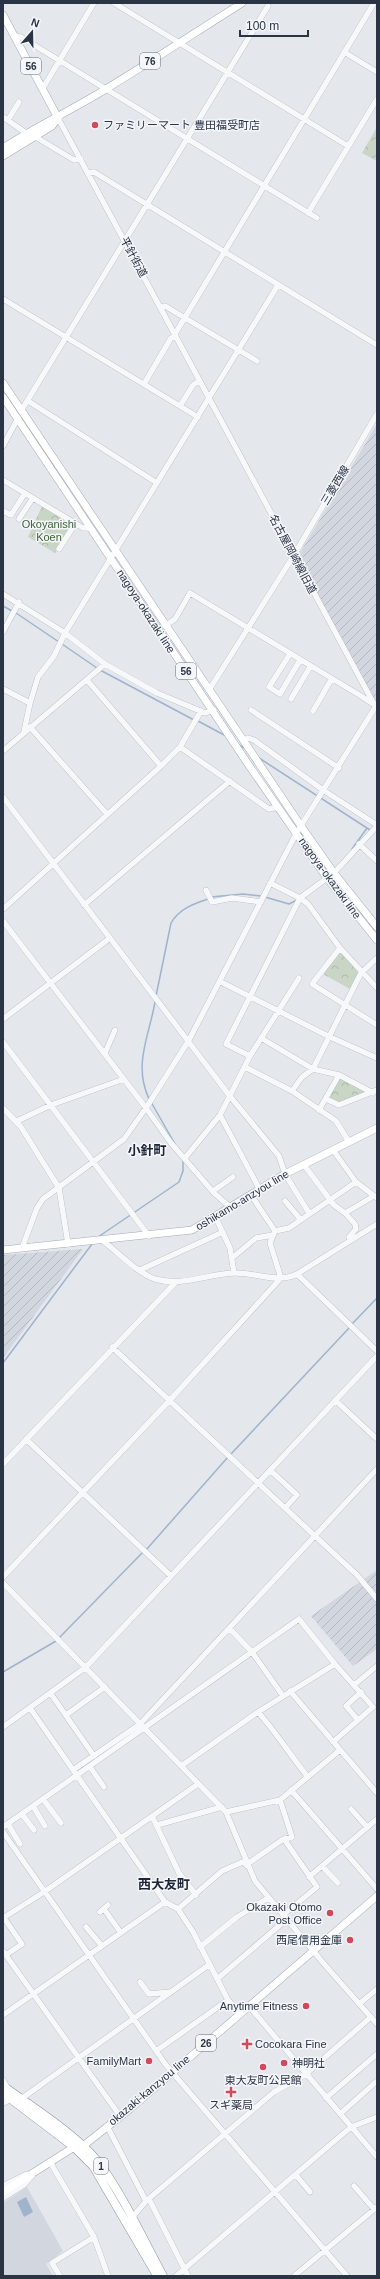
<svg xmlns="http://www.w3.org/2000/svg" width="380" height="2279" viewBox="0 0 380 2279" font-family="Helvetica,'Noto Sans JP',sans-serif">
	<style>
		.built { fill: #d2d6de }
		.industrial { fill: url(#industrial-furrows) }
		.park { fill: url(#park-crowns) }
		.water { fill: #9fb4cc }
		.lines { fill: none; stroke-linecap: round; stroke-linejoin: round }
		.stream { stroke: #9fb4cc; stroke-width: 1.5 }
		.minor-casing { stroke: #a9aeb7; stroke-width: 6 }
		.major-casing { stroke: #a3abb8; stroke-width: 8 }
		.highway-casing { stroke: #8b94a3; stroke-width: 9 }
		.minor { stroke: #f7f8fa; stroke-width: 5.5 }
		.major { stroke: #fff; stroke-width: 7 }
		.highway { stroke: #fff; stroke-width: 8 }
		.poi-dot { fill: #d1495b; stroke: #f4f6f9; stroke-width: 1.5 }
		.labels { text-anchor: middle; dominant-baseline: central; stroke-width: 3; stroke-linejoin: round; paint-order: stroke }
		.shield { fill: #f4f6f9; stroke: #676e7b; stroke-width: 1 }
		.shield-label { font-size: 10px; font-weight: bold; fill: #2b3445 }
		.poi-label { font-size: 11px; fill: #2b3445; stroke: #f4f6f9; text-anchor: end }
		.street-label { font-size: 11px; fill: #2b3445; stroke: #f4f6f9 }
		.park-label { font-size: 11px; fill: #3f6138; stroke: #f4f6f9 }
		.quarter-label { font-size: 13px; font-weight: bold; fill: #1d2536; stroke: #f4f6f9 }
	</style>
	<defs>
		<pattern id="industrial-furrows" width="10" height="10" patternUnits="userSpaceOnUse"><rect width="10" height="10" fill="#d2d6de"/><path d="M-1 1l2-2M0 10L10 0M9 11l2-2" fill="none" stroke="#b4b8c0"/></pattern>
		<pattern id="park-crowns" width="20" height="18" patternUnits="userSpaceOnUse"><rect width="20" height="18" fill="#c9d6c5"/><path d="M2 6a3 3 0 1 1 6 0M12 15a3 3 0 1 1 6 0" fill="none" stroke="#adb8ab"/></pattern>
	</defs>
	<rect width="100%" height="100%" fill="#e4e7ec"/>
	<!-- built -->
	<path class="built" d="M27,2187L63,2251L46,2264L53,2276H3V2203Z"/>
	<!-- industrial -->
	<path class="industrial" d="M377,424V707L298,556Z
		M83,1249L3,1358V1255Z
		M377,1570V1649L353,1666L311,1616Z"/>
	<!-- park -->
	<path class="park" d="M377,127V161L362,153Z
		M42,506L72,524L55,553L28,537Z
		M340,952L359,973L350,989L323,974Z
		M340,1077L368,1092L340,1103L328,1098Z"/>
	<!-- water -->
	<path class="water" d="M26,2197L33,2212L24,2217L17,2202Z"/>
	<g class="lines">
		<!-- stream -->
		<path class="stream" d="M3,606L12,611
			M16,613L59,642
			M62,644L97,668
			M100,670L194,720
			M198,721L226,736
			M239,745L246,749
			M259,758L370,830
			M352,849L367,828
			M211,897L243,894L261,896
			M265,897L289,904L297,900
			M156,996L171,923C179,909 193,904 208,899
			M149,1099C133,1064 149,1037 155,1002
			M151,1102L175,1144
			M98,1237L179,1182L183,1171V1160
			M352,1324L377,1298
			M3,1363L92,1244
			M231,1454L350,1327
			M146,1550L228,1457
			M59,1638L143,1552
			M3,1672L56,1641"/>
		<defs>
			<path id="minor" d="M114,3L348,146
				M14,36L21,37L317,218
				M344,52L377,72
				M43,88L94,3
				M3,117L26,133
				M58,118L374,704
				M8,120L19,102
				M34,136L74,160L81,159
				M89,173L94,172L377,345
				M308,213L377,99
				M3,299L198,417
				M161,308L165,306L257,361
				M175,334L374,3
				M144,384L171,338L176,336
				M28,401L157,483
				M180,406L193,385L199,381
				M21,411L268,6
				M3,446L18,418
				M3,480L83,528H90
				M3,511L11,515L25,493
				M19,519L33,498
				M59,549L75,524
				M3,594L65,633L105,664L157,693L205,713L214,710
				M3,632L19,602
				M290,654L269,687L280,694L300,660
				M87,680L161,766
				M3,689L30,703
				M209,690L294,555L377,414
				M291,699L310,667
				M251,710L339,768
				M313,711L331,680
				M30,727L107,814
				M24,732L30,703L38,677L54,656L65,633L278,285
				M244,740L248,738L254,740L323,790L377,825
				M180,747L269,809L278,807
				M3,751L105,664
				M3,797L229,1095L279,1156L285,1174L309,1213
				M359,844L377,861
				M334,873L377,826
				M270,883L300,898L308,904L340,948L377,988
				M206,890L212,902L232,898L261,902
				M84,905L230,781
				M3,909L161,766L180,747L201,711
				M3,921L146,1108L171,1143L214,1193L230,1207
				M340,948L312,984L377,1025
				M221,982L330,1037L377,1058
				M3,1019L110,938
				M261,1038L313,1069L339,1075L373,1093
				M3,1042L149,1236
				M105,1053L115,1030
				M250,1056L226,1044L300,898L327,878
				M245,1067L292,1091L336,1121L349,1142
				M292,1091L302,1077L313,1069L361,973L377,958
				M326,1099L339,1105L377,1090
				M3,1108L21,1127L59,1188L68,1244
				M319,1110L339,1075
				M220,1115L260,1190
				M17,1121L51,1105L124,1079
				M333,1150L356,1182L377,1198
				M185,1158L220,1115L250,1056L299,978
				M304,1165L334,1205L345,1213L374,1196
				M213,1191L233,1177
				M251,1195L275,1231
				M285,1201L301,1220
				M345,1213L355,1224L356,1229L349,1237L351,1240
				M215,1216L230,1248L234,1273
				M275,1231L289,1228L356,1182
				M275,1231L270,1243L281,1278
				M103,1241C119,1253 136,1272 155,1279C182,1287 207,1274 234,1273C254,1272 278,1284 297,1274L377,1224
				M22,1248L37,1208L43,1199L124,1139L146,1108L189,1040L297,832L376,706L361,696L190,593L175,619L165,626
				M232,1258L256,1238L273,1235
				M140,1270L223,1232
				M297,1274L377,1351
				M112,1347L357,1575L377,1599
				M335,1400L377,1439
				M26,1439L171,1576
				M3,1464L175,1283
				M270,1470L297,1495L285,1508
				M3,1577L170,1400L281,1278
				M3,1583L226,1812L255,1881L325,1965L377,2024
				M229,1628L252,1652L283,1696
				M354,1685L377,1666
				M290,1691L377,1793
				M51,1694L94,1756
				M30,1708L165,1902L178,1909L193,1932L228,2000L240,2013
				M258,1712C276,1732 290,1755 308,1777
				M66,1715L105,1687
				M358,1720L346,1706L361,1692
				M3,1727L86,1667L377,1356
				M181,1766L258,1712L335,1664L373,1707L333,1742
				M90,1767L104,1787
				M73,1770L140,1724L377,1469
				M291,1790L377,1889
				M43,1799L61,1823
				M33,1806L45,1826
				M351,1809L367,1827
				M226,1812L280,1800L340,1750
				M22,1814L34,1830
				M152,1816L179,1873L196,1895
				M8,1824L20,1844
				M157,1825L222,1807
				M3,1827L299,1619L335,1664
				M3,1832L166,2065L347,2276
				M246,1865L282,1840L292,1837L280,1800
				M322,1866L338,1883
				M309,1877L377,1819
				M104,1909L121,1933
				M178,1909L222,1871L245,1861
				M100,1912L108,1905
				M283,1915L317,1887L284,1839
				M3,1918L44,1892L198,1784
				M4,1918L22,1944L6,1955
				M86,1927L102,1946
				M200,1947L237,1917L268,1898
				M3,1951L120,2116
				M217,1979L287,1919
				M140,1982L149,1994L171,1992
				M359,2004L377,1989
				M248,2005L377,2157
				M3,2015L165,1902
				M156,2051L228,2000
				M3,2080L8,2089
				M326,2098L377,2054
				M21,2099L210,1964
				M3,2103L11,2099
				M340,2114L377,2081
				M107,2126L146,2201
				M50,2162L94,2237L108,2276
				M296,2175L310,2192
				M3,2186L27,2174
				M354,2186L374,2209
				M3,2198L24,2185L32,2176
				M149,2199L188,2276
				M131,2219L146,2201L274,2092L306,2074L371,2017
				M60,2276L52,2263L94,2237
				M176,2276L351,2127L377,2117
				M294,2276L377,2207"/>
			<path id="major" d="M3,15L58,118
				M3,148C37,126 72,110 106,89C152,61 196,32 242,3
				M3,156L52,126L58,118
				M3,383L301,826L334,873L377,927
				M3,397L248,764L327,878L377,940
				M3,1250L192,1230L285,1174L377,1128
				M3,2192L74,2147L83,2146L131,2108L377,1896"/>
			<path id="highway" d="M3,2086C31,2106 78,2136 98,2162C122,2193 144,2241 163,2276
				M3,2093L74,2147L93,2166L155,2272"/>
		</defs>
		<!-- minor casing -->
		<use href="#minor" class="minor-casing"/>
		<!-- major casing -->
		<use href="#major" class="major-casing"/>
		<!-- highway casing -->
		<use href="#highway" class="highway-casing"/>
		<!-- minor -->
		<use href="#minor" class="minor"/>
		<!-- major -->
		<use href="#major" class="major"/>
		<!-- highway -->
		<use href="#highway" class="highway"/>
	</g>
	<!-- markers -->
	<g class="poi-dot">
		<circle cx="95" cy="125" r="4"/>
		<circle cx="330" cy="1913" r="4"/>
		<circle cx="350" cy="1940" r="4"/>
		<circle cx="306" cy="2006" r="4"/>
		<path d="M245 2038h4v4h4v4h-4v4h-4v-4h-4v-4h4z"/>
		<circle cx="149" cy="2061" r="4"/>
		<circle cx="284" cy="2063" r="4"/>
		<circle cx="263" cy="2067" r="4"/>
		<path d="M229 2086h4v4h4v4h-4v4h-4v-4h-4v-4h4z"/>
	</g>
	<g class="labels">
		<!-- shield labels -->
		<g class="shield">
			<rect x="140" y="53" width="20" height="16" rx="3"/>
			<rect x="21" y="58" width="20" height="16" rx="3"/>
			<rect x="176" y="663" width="20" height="16" rx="3"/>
			<rect x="196" y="2035" width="20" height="16" rx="3"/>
			<rect x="94" y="2158" width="14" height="16" rx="3"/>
		</g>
		<g class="shield-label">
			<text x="150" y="61">76</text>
			<text x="31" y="66">56</text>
			<text x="186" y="671">56</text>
			<text x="206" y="2043">26</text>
			<text x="101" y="2166">1</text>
		</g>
		<!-- poi labels -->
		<g class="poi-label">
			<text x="103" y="125" text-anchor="start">ファミリーマート 豊田福受町店</text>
			<text x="322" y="1907">Okazaki Otomo<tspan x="322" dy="13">Post Office</tspan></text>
			<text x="342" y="1940">西尾信用金庫</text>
			<text x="298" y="2006">Anytime Fitness</text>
			<text x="255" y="2044" text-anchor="start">Cocokara Fine</text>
			<text x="141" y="2061">FamilyMart</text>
			<text x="292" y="2063" text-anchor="start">神明社</text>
			<text x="263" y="2080" text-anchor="middle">東大友町公民館</text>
			<text x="231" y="2105" text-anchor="middle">スギ薬局</text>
		</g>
		<!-- street labels -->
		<g class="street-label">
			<text transform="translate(134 257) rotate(62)">平針街道</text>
			<text transform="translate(335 485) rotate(-59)">三菱西線</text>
			<text transform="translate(293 554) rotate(62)">名古屋岡崎線旧道</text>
			<text transform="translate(146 611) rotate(57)">nagoya-okazaki line</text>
			<text transform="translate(330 878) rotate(54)">nagoya-okazaki line</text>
			<text transform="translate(242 1200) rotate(-31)">oshikamo-anzyou line</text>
			<text transform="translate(149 2090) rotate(-40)">okazaki-kanzyou line</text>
		</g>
		<!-- park labels -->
		<g class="park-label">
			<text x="49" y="524">Okoyanishi<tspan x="49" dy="13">Koen</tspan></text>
		</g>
		<!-- quarter labels -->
		<g class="quarter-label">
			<text x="147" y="1150">小針町</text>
			<text x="164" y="1884">西大友町</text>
		</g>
	</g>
	<!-- border -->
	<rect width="380" height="2279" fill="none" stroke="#2b3445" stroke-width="8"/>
	<!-- north arrow -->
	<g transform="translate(32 32) rotate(20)" stroke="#f4f6f9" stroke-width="3" paint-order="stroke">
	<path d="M0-3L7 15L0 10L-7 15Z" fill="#2b3445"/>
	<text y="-6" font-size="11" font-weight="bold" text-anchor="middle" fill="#2b3445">N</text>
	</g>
	<!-- scale -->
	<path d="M240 30v6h68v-6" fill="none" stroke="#2b3445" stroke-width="2"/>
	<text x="246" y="30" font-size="12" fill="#2b3445" stroke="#f4f6f9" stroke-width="3" paint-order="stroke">100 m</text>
</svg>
